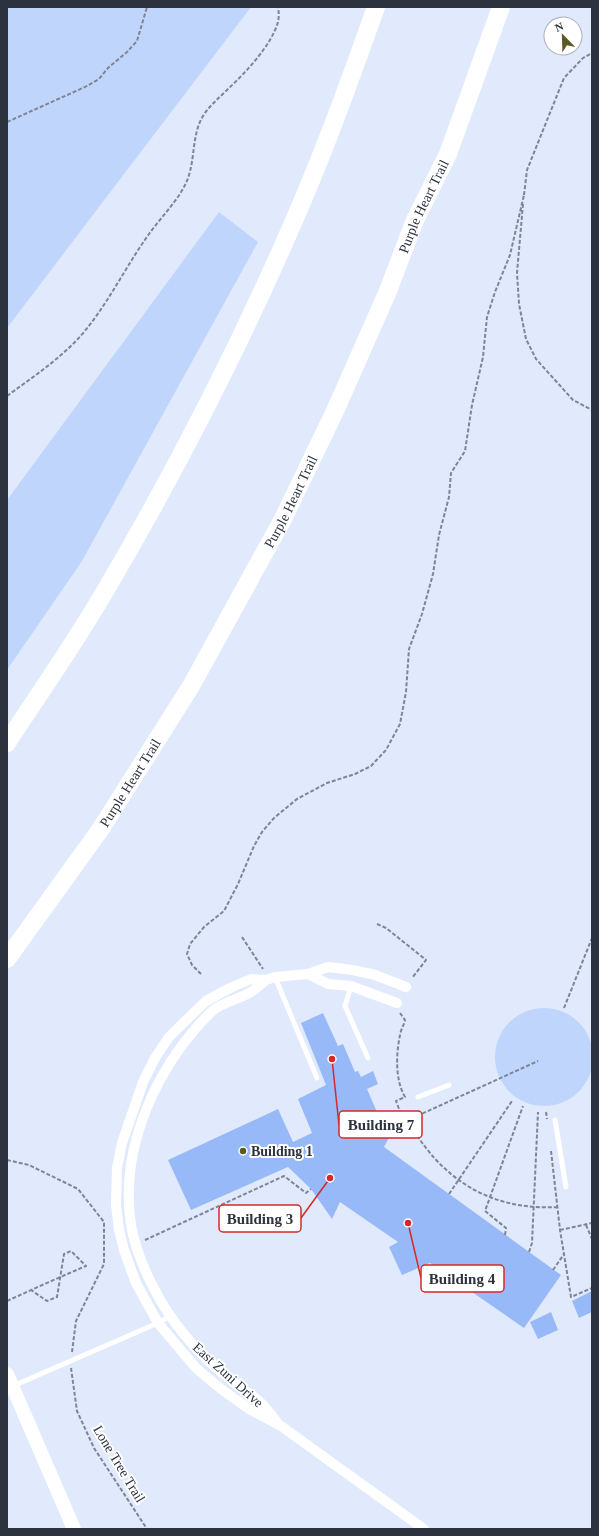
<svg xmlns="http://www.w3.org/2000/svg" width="599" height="1536" viewBox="0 0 599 1536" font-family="'Times New Roman',serif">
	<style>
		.green { fill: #c0d5fb }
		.building { fill: #98b9f7 }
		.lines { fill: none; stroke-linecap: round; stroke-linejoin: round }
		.path { stroke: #7e8594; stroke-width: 2; stroke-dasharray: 4 2; stroke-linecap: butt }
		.lane { stroke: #fff; stroke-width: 5 }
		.street { stroke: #fff; stroke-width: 10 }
		.secondary { stroke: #fff; stroke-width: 14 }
		.highway { stroke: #fff; stroke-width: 18 }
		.poi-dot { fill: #5b5a27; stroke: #fff; stroke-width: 1.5 }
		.labels { text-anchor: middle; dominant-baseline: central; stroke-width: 4; stroke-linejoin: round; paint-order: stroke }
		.street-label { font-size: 14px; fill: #2c323e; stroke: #fff }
		.poi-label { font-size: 14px; font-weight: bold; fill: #2c323e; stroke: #fff; text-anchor: start }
		.leader { fill: none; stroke: #d62828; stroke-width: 1.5 }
		.callout-dot { fill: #d62828; stroke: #fff; stroke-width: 1.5 }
		.callout { fill: #fff; stroke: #d62828; stroke-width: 1.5 }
		.callout-label { font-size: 15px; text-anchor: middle; font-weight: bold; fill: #2c323e }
	</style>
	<rect width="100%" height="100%" fill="#e0eafc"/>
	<!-- green -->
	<path class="green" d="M7,7H251L7,328Z
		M219,212L258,242L82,561L7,670V500Z
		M495 1057a49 49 0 1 1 98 0a49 49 0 1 1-98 0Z"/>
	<!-- building -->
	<path class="building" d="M323,1013L338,1046L343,1044L355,1072L358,1071L361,1077L373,1071L378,1084L367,1089L383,1126H395L384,1147L561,1275L524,1328L430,1263L402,1275L389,1247L398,1242L340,1202L332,1219L311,1189L288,1167L191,1210L168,1160L278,1109L293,1142L312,1133L298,1099L326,1085L301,1023Z
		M592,1291V1312L579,1318L572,1301Z
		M551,1312L558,1330L538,1339L530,1322Z"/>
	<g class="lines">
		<!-- path -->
		<path class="path" d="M7,122L85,87L99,79L108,68L127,52L137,41L147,7
			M524,195L527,170L564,78L583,58L592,53
			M523,204L517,273L519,304L526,339L536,359L573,400L592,410
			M7,396C34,376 62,358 84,332C109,302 126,266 149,234C161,217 177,202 186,183C196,161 191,136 203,116C210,105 219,98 228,89C246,72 271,46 278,22C279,17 279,12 278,7
			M377,924L386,928L426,960L412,978
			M242,937L263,969
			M201,974L192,965L187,954L190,944L204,927L224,911L238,884L254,846L262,832L274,818L297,799L327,783L355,774L371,766L386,750L400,724L406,692L409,649L422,614L433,574L439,535L449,497L451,473L465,451L472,405L483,357L487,317L495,292L510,255L524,195
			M564,1008L592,938
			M400,1013L405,1020C404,1025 401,1029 400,1035C396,1054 395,1080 405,1097L396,1101L404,1122
			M546,1112L547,1119
			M408,1120C439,1178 490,1211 557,1207
			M395,1126L538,1061
			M551,1151L560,1230L571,1297L592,1288
			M7,1160L29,1165L78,1189L104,1222V1264L76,1321L72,1352
			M449,1194L512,1101
			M586,1225L592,1239
			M560,1230L592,1223
			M505,1235L506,1228L485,1211L523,1106
			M145,1240L284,1176L306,1193L311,1189
			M529,1252L532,1243L538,1112
			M553,1270L564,1254
			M7,1301C33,1289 60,1277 86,1266L71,1251L64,1254L57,1297L47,1301L31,1290
			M71,1368L77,1411L94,1448L147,1529"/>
		<!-- lane -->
		<path class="lane" d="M275,977L317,1078
			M351,986L345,1006L368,1058
			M418,1097L449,1085
			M555,1120L566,1187
			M13,1386L158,1323L170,1316"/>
		<!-- street -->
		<path class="street" d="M308,974L328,984L351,986L397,1003
			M266,980C262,983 258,987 254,990C242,999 223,1001 211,1012C157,1066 119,1147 131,1225C137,1261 160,1305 183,1333C198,1352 216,1369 235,1383C243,1389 252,1395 259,1401C266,1407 271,1415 277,1422
			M406,987L375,975L353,970L328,967L308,974L275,977L266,980L251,979L230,988L206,1001L169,1037L155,1058L143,1082L122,1143L117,1168L116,1205L119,1230L124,1250L136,1283L158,1323L196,1368L221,1389L249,1409L281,1426L424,1529"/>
		<!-- secondary -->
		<path class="secondary" d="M7,1374L74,1529"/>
		<!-- highway -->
		<g class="highway">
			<path d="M7,743C41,691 77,640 108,586C175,472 236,353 289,232C322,158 349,83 376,7"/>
			<path id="s1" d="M7,959L100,830L191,686L283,519L335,411L388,291L415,220L448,154L501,7"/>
		</g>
	</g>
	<!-- markers -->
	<circle class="poi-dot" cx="243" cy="1151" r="4"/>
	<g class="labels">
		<!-- street labels -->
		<g class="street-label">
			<text stroke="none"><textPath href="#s1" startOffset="863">Purple Heart Trail</textPath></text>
			<text stroke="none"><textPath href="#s1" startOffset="539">Purple Heart Trail</textPath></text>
			<text stroke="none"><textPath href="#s1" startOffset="215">Purple Heart Trail</textPath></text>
			<text transform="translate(228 1375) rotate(42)">East Zuni Drive</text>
			<text transform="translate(119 1464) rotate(59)">Lone Tree Trail</text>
		</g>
		<!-- poi labels -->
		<g class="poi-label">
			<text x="251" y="1151">Building 1</text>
		</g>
	</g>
	<!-- callouts -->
	<path class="leader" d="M332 1059L339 1125M330 1178L301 1218M408 1223L421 1278"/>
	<g class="callout-dot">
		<circle cx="332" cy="1059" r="4"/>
		<circle cx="330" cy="1178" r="4"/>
		<circle cx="408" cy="1223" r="4"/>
	</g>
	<g class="callout">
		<rect x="339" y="1111" width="83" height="27" rx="4"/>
		<rect x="219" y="1205" width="82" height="27" rx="4"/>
		<rect x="421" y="1265" width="83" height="27" rx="4"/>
	</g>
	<g class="callout-label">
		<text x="381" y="1130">Building 7</text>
		<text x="260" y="1224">Building 3</text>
		<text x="462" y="1284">Building 4</text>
	</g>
	<!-- border -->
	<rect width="599" height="1536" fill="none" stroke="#2c323e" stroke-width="16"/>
	<!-- north arrow -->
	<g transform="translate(563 36) rotate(337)"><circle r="19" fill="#ffffff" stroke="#abadb2"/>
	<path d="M0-3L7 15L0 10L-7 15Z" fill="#5b5a27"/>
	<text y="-6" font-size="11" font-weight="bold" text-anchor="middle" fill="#2c323e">N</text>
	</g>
</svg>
